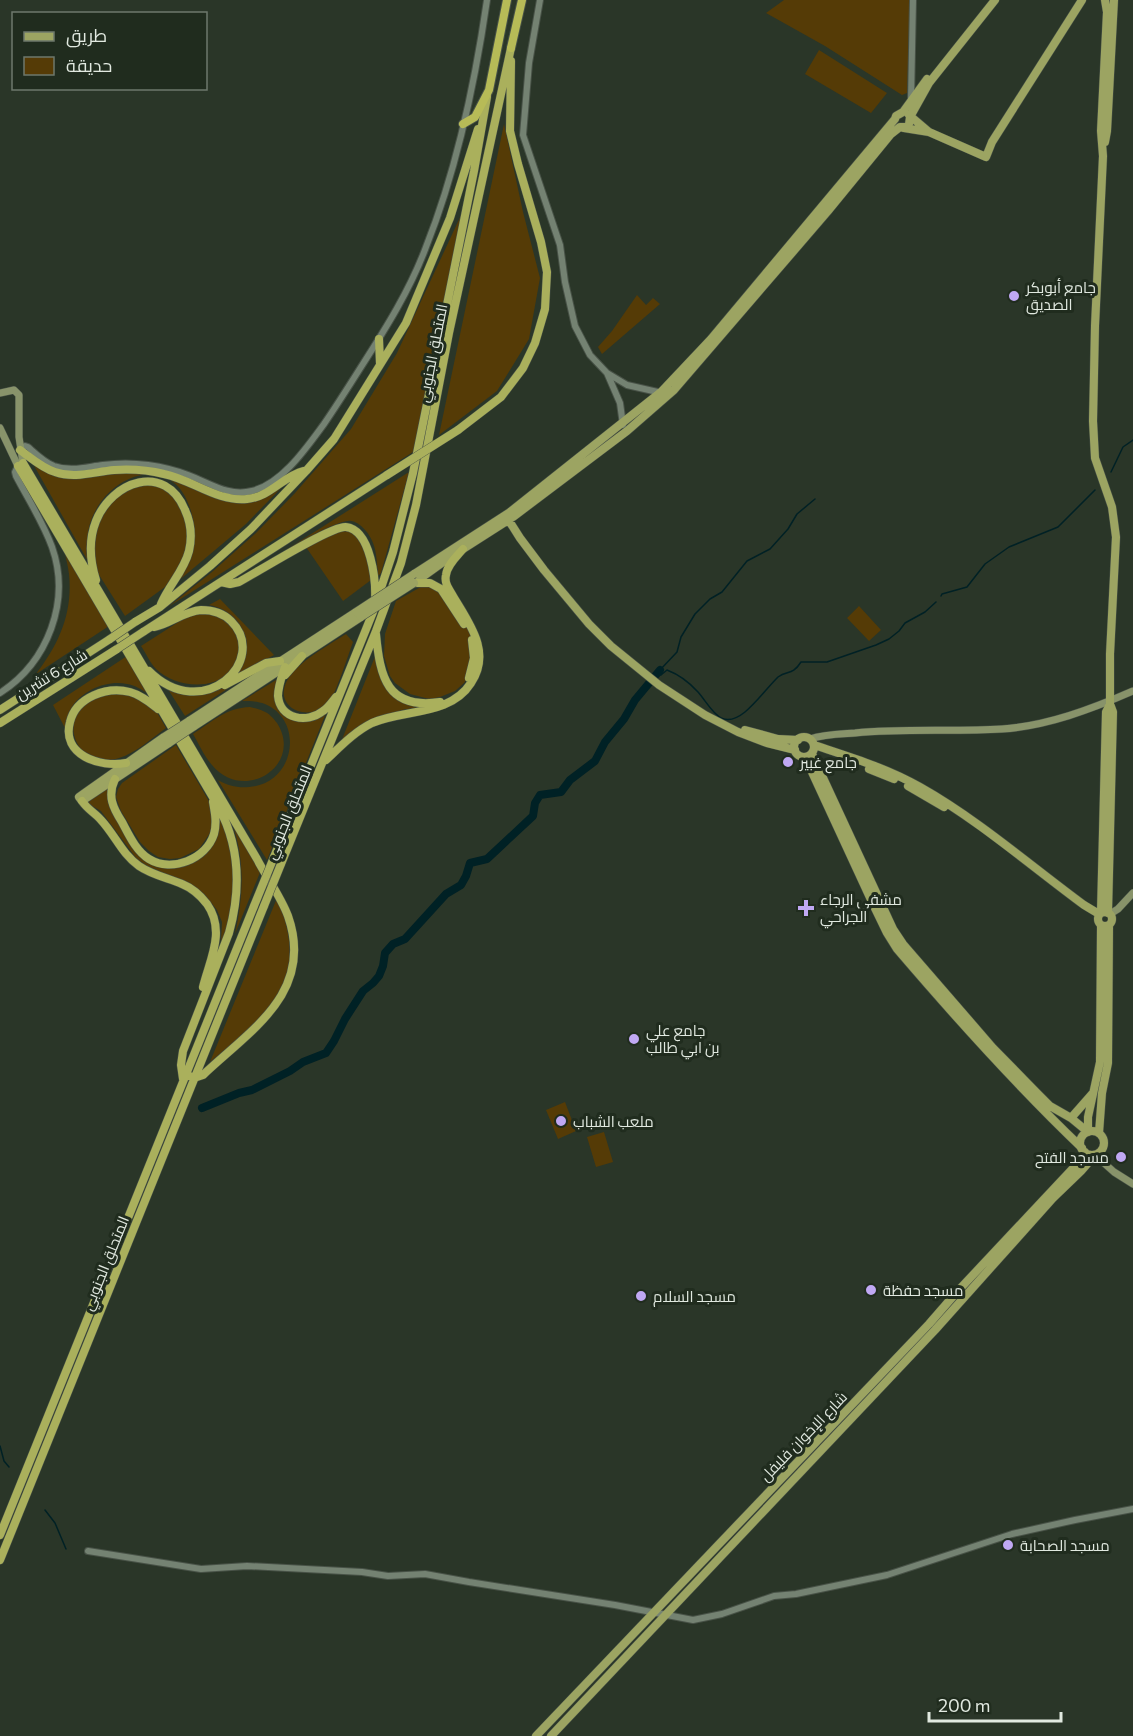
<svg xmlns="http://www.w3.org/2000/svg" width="1133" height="1736" viewBox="0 0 1133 1736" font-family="Commissioner,Cairo,sans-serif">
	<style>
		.green { fill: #553b06 }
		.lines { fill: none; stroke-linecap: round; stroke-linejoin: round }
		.stream { stroke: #002125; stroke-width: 1.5 }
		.river { stroke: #002125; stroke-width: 8 }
		.tertiary-casing { stroke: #485247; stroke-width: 8 }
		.secondary-casing { stroke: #485247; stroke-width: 8 }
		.primary-casing { stroke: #485247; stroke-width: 9 }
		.trunk-casing { stroke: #485247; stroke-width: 9 }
		.motorway-casing { stroke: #485247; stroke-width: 10 }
		.tertiary { stroke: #748272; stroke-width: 6 }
		.secondary { stroke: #88936a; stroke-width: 7 }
		.primary { stroke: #9ca462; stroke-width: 8 }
		.trunk { stroke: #aab05c; stroke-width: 8 }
		.motorway { stroke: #b7bb57; stroke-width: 8 }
		.primary-bridge-casing { stroke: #485247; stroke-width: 9; stroke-linecap: butt }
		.trunk-bridge-casing { stroke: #485247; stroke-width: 9; stroke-linecap: butt }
		.primary-bridge { stroke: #9ca462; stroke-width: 8 }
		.trunk-bridge { stroke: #aab05c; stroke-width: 8 }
		.poi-dot { fill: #c0a8f3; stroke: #202c1e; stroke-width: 2 }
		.labels { text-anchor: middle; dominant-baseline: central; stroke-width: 6; stroke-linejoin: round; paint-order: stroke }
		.poi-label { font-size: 15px; fill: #e1e9e0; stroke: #202c1e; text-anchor: start }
		.street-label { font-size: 15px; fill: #e1e9e0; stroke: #202c1e }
	</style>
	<rect width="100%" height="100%" fill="#2a3628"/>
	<!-- green -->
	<path class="green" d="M784,0H910L907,93L902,95L825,46L766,13Z
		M819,50L887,93L871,113L805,74Z
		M504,124L523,212L540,278L529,339L497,391L439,435Z
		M462,213L413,452L168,607L212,572L256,533L295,493L351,429L397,353Z
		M637,295L646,305L653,298L660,304L602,354L598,347L612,331Z
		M28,455L45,469L159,472L218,496L253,500L271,494L281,488L246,524L177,582C182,569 191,554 194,540C196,530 193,517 190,508C172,452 110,473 92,518C86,532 87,547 89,563Z
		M409,472L381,573L378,576C377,565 377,553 373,543C370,534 360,522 351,521C338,518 281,554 267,562Z
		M149,481L176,494L188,527L185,554L181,565L165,587L125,616L96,570C88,546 96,516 114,497C120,491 140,485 149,481Z
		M350,528L366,545L371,580L343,601L306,547L324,537Z
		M64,547L109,626L36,674C59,644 73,613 69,574C68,565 65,556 64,547Z
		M426,584L445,593L473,637L470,674L464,683L455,691L440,697L429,699L410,694L395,683L390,676L384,656L385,634L396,601Z
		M220,599L274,655L233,677C237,672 242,666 244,661C255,636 234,609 209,605Z
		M859,606L881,630L869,641L847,618Z
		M194,612C206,612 223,613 232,623C234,625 235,629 236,632C242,646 240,663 228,674C208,691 174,686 156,669C150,663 146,653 141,646Z
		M346,634L353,642C349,653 335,696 329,702C309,725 271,707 288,679C297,663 330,644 346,634Z
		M378,649L381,667L399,694L429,705L402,710L368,722L341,742Z
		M127,656L149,694C142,690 135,685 127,684C107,680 83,690 72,707C67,714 66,722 66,730L53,705Z
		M249,675L185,716L164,683L202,693L218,690Z
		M281,677L280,704L297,718L326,713L267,860L218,780C228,786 238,788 249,787C295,784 305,721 265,704C257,701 250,701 242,701Z
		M127,691L154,707L166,728C152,738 136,753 119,758C77,772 51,715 100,693C107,690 119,692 127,691Z
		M250,707C254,708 259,709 263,711C269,713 273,718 277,723C304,765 244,804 212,765C204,756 199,744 193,734C213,721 226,708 250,707Z
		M176,745L210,803L213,822L210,833L199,849L180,858L170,859L158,857L149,851L140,842L121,811L116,797L118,789L122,783Z
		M109,787L135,847L156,864C166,864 184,865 193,862C213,855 220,833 219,815L229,840L235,874L232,918L218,960L221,942L222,922L217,910L205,895L191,884L147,866L136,858L101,811L87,803Z
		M231,820L261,870L235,934C244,894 245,858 231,820Z
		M277,898C312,981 269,1013 210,1062Z
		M565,1102L576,1131L558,1139L546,1110Z
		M604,1132L613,1162L596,1167L587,1137Z"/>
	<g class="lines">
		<!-- stream -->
		<path class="stream" d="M1111,472L1123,447L1133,440
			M941,596L942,594L967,587L985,564L1009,547L1058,527L1095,490
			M660,670L677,652L681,637L695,614L710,599L722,592L747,561L770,549L788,529L797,514L815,499
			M657,674L661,675L667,670C680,675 689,682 698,692C712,708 720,732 745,712C757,702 767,688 778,677C788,670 792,676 801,662H827L876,645L889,639L899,631L905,623L925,612L936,602
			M0,1446L4,1461L9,1467
			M45,1510L55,1523L66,1549"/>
		<!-- river -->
		<path class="river" d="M202,1108L239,1093L252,1090L290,1071L303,1062L326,1053L334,1041L345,1019L363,991L373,983L379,976L383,966L385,953L393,944L405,939L446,894L461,885L466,876L470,863L487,859L533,816L535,803L540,795L561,792L570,780L595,761L605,742L624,719L635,700L660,670"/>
		<defs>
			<path id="tertiary" d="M540,0L529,63L523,135L560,245L565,282L575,326L590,355L607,373L620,403L623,425
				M911,100L913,0
				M607,373L627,385L662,393
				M20,450L25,446L28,447C36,454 44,462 54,466C71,472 86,467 103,465C118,463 133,463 148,465C162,467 175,470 188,475C210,483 228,497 252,491C282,484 307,447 324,424C337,405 349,386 361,367C386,328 410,290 426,247C457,169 475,83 487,0
				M0,693C48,662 71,601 52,547C43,522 28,499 16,476L15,472L18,466
				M88,1551L201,1569L247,1566L362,1572L388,1576L425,1574L469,1582L615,1605L693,1620L722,1614L774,1596L796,1594L887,1575L1012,1534L1075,1520L1133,1509"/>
			<path id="secondary" d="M0,393L14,390L19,395V437L23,463
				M0,428L18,466
				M810,739C824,734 840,734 855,733C904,728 953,732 1002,729C1047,726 1092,709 1133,691
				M1110,914L1118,909L1133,893
				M1095,1155L1114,1172L1133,1184"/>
			<path id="primary" d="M1105,0L1107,12L1101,131L1103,156L1095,326L1093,421L1095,458L1112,507L1116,537L1110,654V704
				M904,128L929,132L909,115
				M929,132L986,157L992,142L1082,0
				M1105,142L1107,131L1114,0
				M506,516L520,538L544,570L589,624L611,646L659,685L705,715L738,732L767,743L795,750
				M414,574L510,512L661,392L711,339L895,119L896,116L903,112L927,79
				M414,583L446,560L513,517L627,431L674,390L828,211L891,134L900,127H907L909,124L910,117L929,83L995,0
				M189,721L356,612
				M193,727L361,617
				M745,730L778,739L798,740
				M794 747a10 10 0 1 1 20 0a10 10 0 1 1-20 0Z
				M814,745C850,757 887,768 920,787C977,819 1031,866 1084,905L1099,914
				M812,754L893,929L903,944L993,1048L1038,1094L1050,1106L1071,1118L1088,1132
				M805,757L873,904L887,933L897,949C956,1018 1016,1085 1082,1148
				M869,769L894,779
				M908,786L944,807
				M82,801L79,797L86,792L164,737
				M82,801L169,743
				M1098 919a7 7 0 1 1 14 0a7 7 0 1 1-14 0Z
				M1101,912L1106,712L1110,704L1113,712L1108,913
				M1071,1118L1093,1093
				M1080 1143a12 12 0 1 1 24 0a12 12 0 1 1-24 0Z
				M1088,1132V1117L1100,1062L1101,926
				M1099,1133L1102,1093L1108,1063L1109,925
				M536,1736L929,1324L956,1293L1077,1164L1085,1152
				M551,1736L935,1330L1053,1198L1081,1171L1095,1155"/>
			<path id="trunk" d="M379,339L380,364
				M458,430L501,397L523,368L535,343L545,309L547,272L541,242L518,164L510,131L511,61
				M20,450C31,458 42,468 55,472C75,479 93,472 114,470C130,469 148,470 164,474C193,480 217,502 247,499C270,497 283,476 304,471
				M23,463L257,859C267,878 281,897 288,916C315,993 249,1031 203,1075L194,1078L185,1074
				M18,466L218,806C240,846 241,890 229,933L183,1051L181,1065L183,1079
				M96,580C90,561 88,541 96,521C112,481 165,462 185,510C191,523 192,538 189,551C184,571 169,585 161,604
				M221,582L230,584L239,582C256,573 332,525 346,527C371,530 376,581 375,600
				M414,583H430L441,589L464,624
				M135,622L160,607L210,566L251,529L306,471L334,439L406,323L450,218L478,129
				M143,632L387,475
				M376,634C380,677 387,710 440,702
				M285,667C282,676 278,686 278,696C280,719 307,724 323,711C328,708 332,702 336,697
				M149,671C203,725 270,660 231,621C223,613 212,610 201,610C184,611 170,624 154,627
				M285,675L302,656
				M469,678L474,658L472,640
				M225,685L266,663L280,661
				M0,710L110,639
				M0,723L117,649
				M326,760C340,747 354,732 372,723C404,709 450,716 471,683C492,652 469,623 453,596C449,589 444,583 446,575C447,565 457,556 463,549
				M126,763C100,768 61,755 70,722C76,697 107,686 130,692C141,695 149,702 158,709
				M115,779C107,796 113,808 122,822C129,835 136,851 149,859C172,873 206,859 214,834C217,823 215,813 213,802
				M82,801C87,809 95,813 101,820C115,835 122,854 139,866C152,875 168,878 182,884C192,888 200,895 207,904C226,931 210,959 203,987
				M274,857L373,612L393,552L413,473L474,171L487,97
				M281,864L376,631L401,563L416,505L449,333L511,48
				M0,1535L254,906
				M0,1560L264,906"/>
			<path id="motorway" d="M511,48L522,0
				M463,124L475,117L489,90L507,0"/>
		</defs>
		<!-- tertiary casing -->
		<use href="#tertiary" class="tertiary-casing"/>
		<!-- secondary casing -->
		<use href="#secondary" class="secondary-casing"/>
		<!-- primary casing -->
		<use href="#primary" class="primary-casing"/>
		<!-- trunk casing -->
		<use href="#trunk" class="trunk-casing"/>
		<!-- motorway casing -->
		<use href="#motorway" class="motorway-casing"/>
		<!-- tertiary -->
		<use href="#tertiary" class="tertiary"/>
		<!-- secondary -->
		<use href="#secondary" class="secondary"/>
		<!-- primary -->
		<use href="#primary" class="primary"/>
		<!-- trunk -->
		<use href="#trunk" class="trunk"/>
		<!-- motorway -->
		<use href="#motorway" class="motorway"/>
		<defs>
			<path id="primary-bridge" d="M356,612L414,574
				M361,617L414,583
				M164,737L189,721
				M169,743L193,727"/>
			<path id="trunk-bridge" d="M387,475L458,430
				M110,639L135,622
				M117,649L143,632
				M254,906L274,857
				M264,906L281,864"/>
		</defs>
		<!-- primary-bridge casing -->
		<use href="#primary-bridge" class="primary-bridge-casing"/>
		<!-- trunk-bridge casing -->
		<use href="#trunk-bridge" class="trunk-bridge-casing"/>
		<!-- primary-bridge -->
		<use href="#primary-bridge" class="primary-bridge"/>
		<!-- trunk-bridge -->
		<use href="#trunk-bridge" class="trunk-bridge"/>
	</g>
	<!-- markers -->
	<g class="poi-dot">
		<circle cx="1014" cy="296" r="6"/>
		<circle cx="788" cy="762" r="6"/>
		<path d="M803 899h6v6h6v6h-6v6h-6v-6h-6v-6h6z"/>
		<circle cx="634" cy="1039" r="6"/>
		<circle cx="561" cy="1121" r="6"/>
		<circle cx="1121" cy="1157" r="6"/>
		<circle cx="871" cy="1290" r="6"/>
		<circle cx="641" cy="1296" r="6"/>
		<circle cx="1008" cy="1545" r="6"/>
	</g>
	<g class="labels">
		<!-- poi labels -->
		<g class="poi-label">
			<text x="1026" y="287">جامع أبوبكر<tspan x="1026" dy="17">الصديق</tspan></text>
			<text x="800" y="762">جامع غبير</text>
			<text x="820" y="899">مشفى الرجاء<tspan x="820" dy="17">الجراحي</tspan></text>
			<text x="646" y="1030">جامع علي<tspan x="646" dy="17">بن ابي طالب</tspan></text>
			<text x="573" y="1121">ملعب الشباب</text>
			<text x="1109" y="1157" text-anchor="end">مسجد الفتح</text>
			<text x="883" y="1290">مسجد حفظة</text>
			<text x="653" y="1296">مسجد السلام</text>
			<text x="1020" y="1545">مسجد الصحابة</text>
		</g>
		<!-- street labels -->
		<g class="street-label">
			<text transform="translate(432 353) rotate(-79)">المتحلق الجنوبي</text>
			<text transform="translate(51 674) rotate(-32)">شارع 6 تشرين</text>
			<text transform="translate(288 812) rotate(-68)">المتحلق الجنوبي</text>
			<text transform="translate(105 1263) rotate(-68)">المتحلق الجنوبي</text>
			<text transform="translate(803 1436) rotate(-46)">شارع الإخوان فليفل</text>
		</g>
	</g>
	<!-- legend -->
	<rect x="12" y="12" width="195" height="78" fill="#202c1e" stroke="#6d786c" stroke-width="1.5"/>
	<rect x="24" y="32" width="30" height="9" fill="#9ca462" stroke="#6d786c" stroke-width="1.5"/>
	<text x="66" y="42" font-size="18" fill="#e1e9e0">طريق</text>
	<rect x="24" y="57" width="30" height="18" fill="#553b06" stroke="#6d786c" stroke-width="1.5"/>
	<text x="66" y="72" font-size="18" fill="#e1e9e0">حديقة</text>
	<!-- scale -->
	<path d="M929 1712v9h132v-9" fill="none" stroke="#e1e9e0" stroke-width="3"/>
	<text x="938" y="1712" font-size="18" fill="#e1e9e0" stroke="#202c1e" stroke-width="4.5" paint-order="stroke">200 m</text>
</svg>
